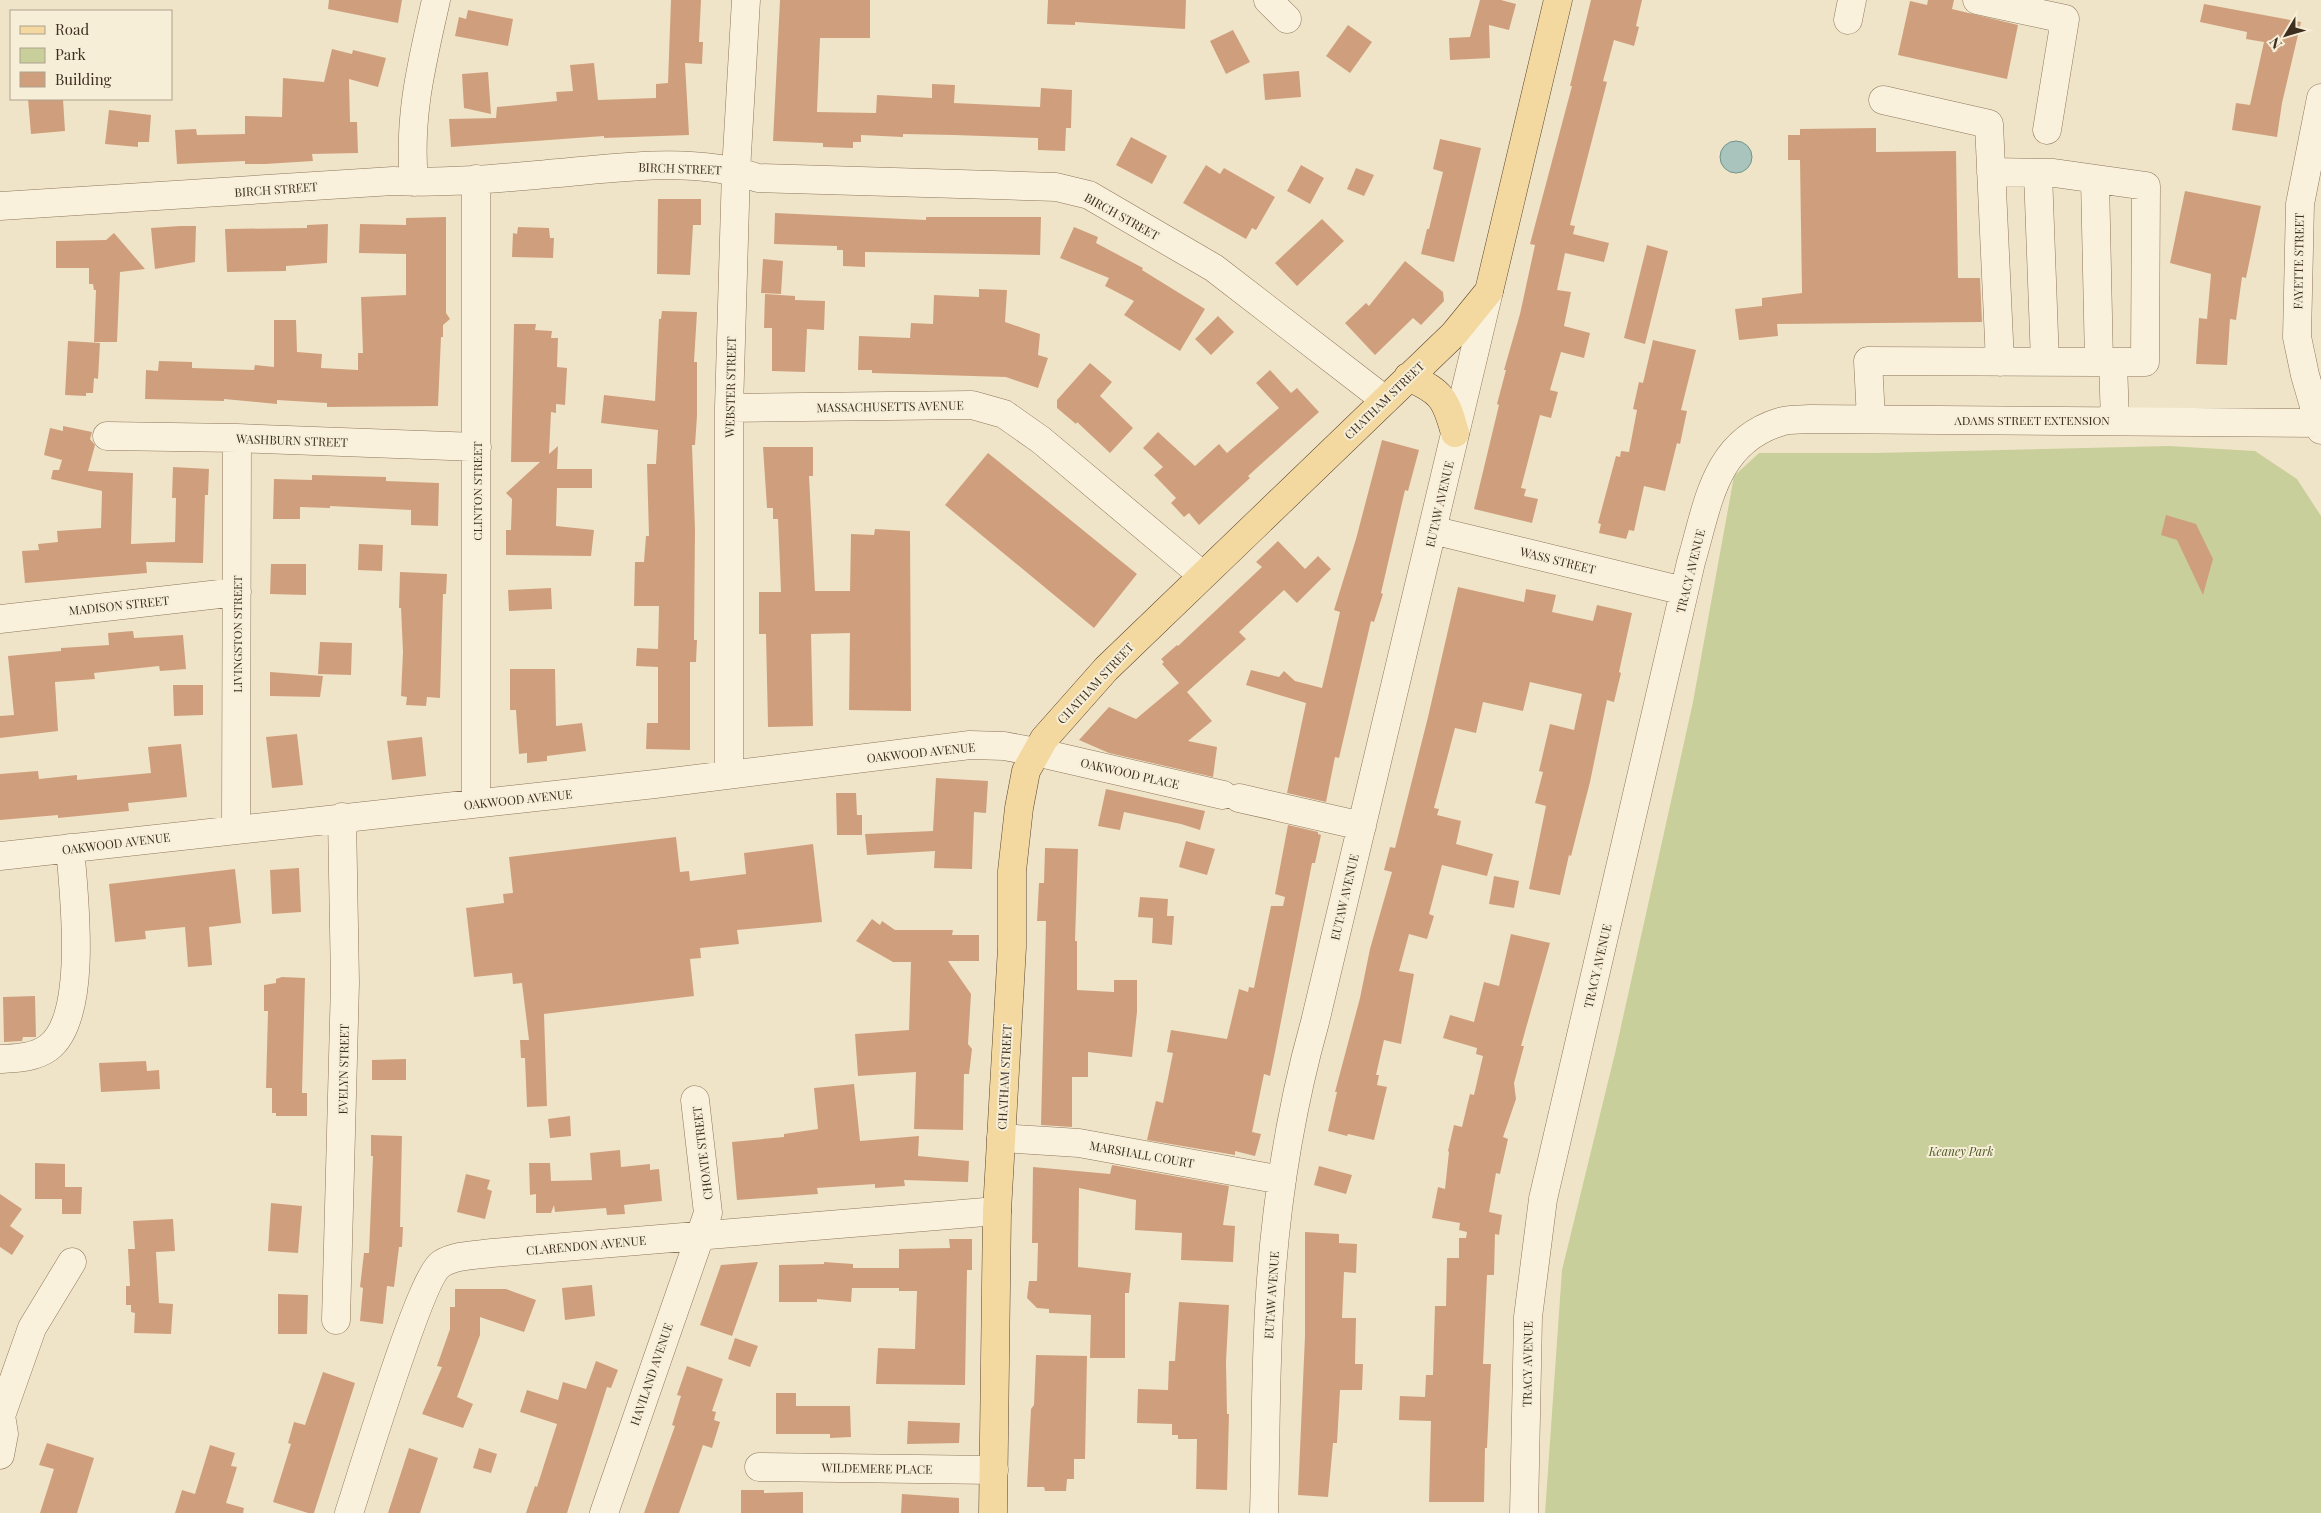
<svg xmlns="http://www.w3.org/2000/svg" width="2321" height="1513" viewBox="0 0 2321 1513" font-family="'Playfair Display',serif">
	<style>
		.green { fill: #c9cf9b }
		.water { fill: #a9c4bc; stroke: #6f938a }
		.building { fill: #cf9f7d }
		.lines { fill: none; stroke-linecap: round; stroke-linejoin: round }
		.minor-casing { stroke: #8d765c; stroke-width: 29 }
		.major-casing { stroke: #5b4430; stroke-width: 29 }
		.minor { stroke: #faf1dc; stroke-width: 28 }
		.major { stroke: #f3d9a0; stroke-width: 28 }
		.labels { text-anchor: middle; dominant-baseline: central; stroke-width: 4; stroke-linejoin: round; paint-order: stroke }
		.street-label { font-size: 12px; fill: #3d2e20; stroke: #f7eed8 }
		.park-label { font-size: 12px; font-style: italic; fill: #4d5a26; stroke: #f7eed8 }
	</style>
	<rect width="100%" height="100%" fill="#f0e4c8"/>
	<!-- green -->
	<path class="green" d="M2169,446L2255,451L2297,479L2321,516V1513H1545L1562,1270L1616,1049L1693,702L1734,476L1759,453H1874Z"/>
	<!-- water -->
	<path class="water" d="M1720 157a16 16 0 1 1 32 0a16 16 0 1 1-32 0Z"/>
	<!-- building -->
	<path class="building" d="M329,0H402L398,23L328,9Z
		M671,0H701L699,42H703L702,64L685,63L689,135L604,138V136L451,147L449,119L496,118L497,107L557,101L556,92L573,91L570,65L594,63L598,100L656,98V84L668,83Z
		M780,0H870V38H820L817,112L876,113L877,95L932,98V84L955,85L954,103L1040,107L1041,88L1072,90L1071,128H1066L1065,151L1038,150V138L954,135L903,134V137L861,135V142H853V148L823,147V143L773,141Z
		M1048,0H1186L1185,29L1075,22V25L1047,24Z
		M1480,0H1501L1516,4L1509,30L1489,25L1490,58L1450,60L1449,38L1470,37Z
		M1591,0H1642L1636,26L1639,27L1634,46L1614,40L1603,81L1607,82L1570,225L1575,226L1573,234L1609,243L1604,262L1565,253L1557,290L1571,292L1564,326L1590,333L1584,358L1561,352L1550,390L1558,392L1551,418L1540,415L1521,488L1526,489L1524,496L1538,499L1532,523L1474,509L1499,405L1497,404L1506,370H1504L1520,314L1535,245L1530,244L1572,86H1570Z
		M1928,0H1954L1952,9L2018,25L2007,79L1898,55L1910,1L1927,5Z
		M2204,4L2301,22L2282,103L2277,137L2232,130L2236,103L2250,105L2264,42L2246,39L2247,32L2200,22Z
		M468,10L513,19L508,46L455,36L459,17L466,19Z
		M1348,25L1372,42L1350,73L1326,56Z
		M1233,30L1250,62L1226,74L1210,41Z
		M332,49L352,54L353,50L386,58L378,87L349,79L350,122H357L358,153L312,154L313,161L265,164H245V161L177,164L175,130L196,129L197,135L245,134V116L282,117L283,78L324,82Z
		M1299,71L1301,97L1265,100L1263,74Z
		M488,72L491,114L464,108L462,74Z
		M28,99H63L65,131L31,134Z
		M109,110L151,115L149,142H138V147L105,144Z
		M1876,128V152L1956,151L1958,278H1980L1982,322L1777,324L1778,336L1739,340L1735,309L1762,306V298L1802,293L1800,160H1788V135H1800V129Z
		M1131,137L1167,156L1152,184L1116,165Z
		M1440,139L1481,148L1454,262L1421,254L1427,229H1429L1443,172L1433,169Z
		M1206,165L1220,174L1224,168L1275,197L1256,230L1252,228L1246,239L1183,203Z
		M1301,165L1324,178L1310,204L1287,191Z
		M1356,168L1374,175L1364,196L1347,189Z
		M2185,191L2261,206L2246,278L2242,277L2236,320L2230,319L2227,365L2196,364L2199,318L2207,319L2211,274L2170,263Z
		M658,199H701V225H693L690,275L657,274Z
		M775,213L926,220V217H1041L1040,255L865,252V267L843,266V250H837V246L774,244Z
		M446,217V313L450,319L443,325V337H441L438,406L327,407V403L277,400V404L224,399V401L145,399L146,370L158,371L159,361L192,362V368L254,370L255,365L274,367V320H296L297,352L322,354L321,368L358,370V353H363L361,297L406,295V254L359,253L360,224L406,225V218Z
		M1322,219L1344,241L1297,286L1275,263Z
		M328,224L327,263L286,266V271L227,272L225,229L307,228V225Z
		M180,226H196L195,262L155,269L151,228Z
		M518,227L549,228L550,238H554L553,258L512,257L513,233L517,234Z
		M1074,227L1098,237L1096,243L1143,268L1142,270L1205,309L1180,351L1124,315L1134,301L1105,286L1109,278L1060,258Z
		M114,233L145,269L120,272L117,342H94L96,290H94L93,284H89V268H56V241L106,240Z
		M1647,245L1668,251L1645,344L1624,338Z
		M763,259L783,261L781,294L761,293Z
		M1405,261L1443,292L1444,301L1421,325L1413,318L1375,355L1345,323L1366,303L1369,306Z
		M979,289L1007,290L1005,322L1040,334L1038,355L1048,358L1038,388L1006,377L872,373V370H858L859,336L910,338L911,323L933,324L934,295L979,297Z
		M765,294L795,296V300L825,301L824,330L807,329L805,372L772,371V328H764Z
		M662,311L697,312L694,362H697V416L695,445H692L695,529L694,640H697L696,662H690V750L646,749L647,723H658V667L636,666L637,648L658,649L659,606H634L635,562H644L646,536H649L647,464H656L658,430L601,423L604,395L655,401L659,319H661Z
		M1218,316L1234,332L1211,355L1195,339Z
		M514,324H536L535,330L552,331L551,338H558L557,367L567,368L565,405L556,404V413L551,412L549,454L558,446L557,469H592V488H557L556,526L594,530L591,556L506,555V530H511L512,499L506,493L540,462H511Z
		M1653,340L1696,350L1681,410L1687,411L1680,444L1677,443L1665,491L1644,486L1634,531L1629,530L1626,539L1599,533L1601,524L1598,523L1616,456L1620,457L1621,451L1629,452L1637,410L1633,409L1639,382L1643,383Z
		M68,341L100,343L98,379L94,378L93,393H86V396L65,395Z
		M1090,363L1112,382L1100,396L1133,428L1110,453L1077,422L1076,424L1057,408V400Z
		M1270,370L1291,393L1297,388L1319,412L1248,476L1250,478L1199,525L1189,513L1184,517L1171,503L1176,498L1154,475L1163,467L1143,448L1158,432L1195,466L1219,444L1227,453L1279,408L1256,383Z
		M63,426L92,432L90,439L95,445L88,471L133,473L131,544L175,542L176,498H172L173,467L209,469L208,495H205L203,563L146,562L147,573L25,583L22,551L39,550L38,544L58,542L57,531L101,528L102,491L51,479L53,470H59L62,460L44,455L50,428L63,431Z
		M1382,440L1419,450L1408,491L1405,490L1381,593L1383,594L1374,622L1371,621L1339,758L1335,757L1326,802L1287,793L1306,703L1246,685L1251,670L1279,677L1284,671L1295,681L1322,688L1340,612L1334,610L1356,539Z
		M763,447H813V476H809L815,591H850L851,534L874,535L875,529L910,531L911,711L849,710L850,633L811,634L813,726L768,727L766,634H759V592H781L778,519H773V508H767Z
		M988,453L1137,574L1094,628L945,505Z
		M312,475L386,477V481L439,483L438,526L411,525V510L330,506V508L300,507V519H273L274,479L312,480Z
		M2166,515L2196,524L2213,559L2203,595L2177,540L2161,535Z
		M1278,541L1305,569L1318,556L1331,569L1297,603L1284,590L1239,632L1246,639L1187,692L1212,721L1188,741L1217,747L1213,777L1109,753L1079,740L1109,707L1136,719L1179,683L1162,664L1164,662L1161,659L1177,645L1178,646L1262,567L1256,562Z
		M359,544L383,545L382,571L358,570Z
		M271,564H306V595L270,594Z
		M400,572L447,574L446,594H443L440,698L427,697L426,706L406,705L407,697L401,696L403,652L401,608H399Z
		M1458,587L1524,602L1526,589L1556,595L1552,612L1593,621L1597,605L1632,613L1619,672L1621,673L1614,702L1607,700L1590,782L1571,856L1569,855L1560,895L1529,889L1546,806L1535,803L1543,772L1539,771L1550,724L1574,730L1582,694L1530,682L1523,711L1483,702L1476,733L1455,728L1434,808L1439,809L1437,815L1461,821L1456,844L1493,854L1487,876L1442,865L1429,914L1434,916L1427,939L1409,934L1399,971L1414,974L1401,1044L1384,1040L1376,1075H1379L1377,1085L1387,1087L1374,1140L1348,1134L1347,1136L1328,1131L1337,1092H1335L1360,998L1370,949L1392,872L1384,870L1390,847L1395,848L1428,717Z
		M551,588L552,609L509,611L508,590Z
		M133,631L134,638L183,635L186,669L160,671L159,666L94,673L95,679L55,682L58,731L0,738V716L14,715L8,656L61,651V648L109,645L108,633Z
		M320,642L352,643L351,675L318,674Z
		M510,669H555L556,726L582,723L586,751L547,756V761L527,763V753L519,754L516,710H510Z
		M270,672L323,676L320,697L270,696Z
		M173,685H203V715L174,716Z
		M297,734L303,785L272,788L266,737Z
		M422,737L426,776L392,780L387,741Z
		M181,744L187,797L128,803L129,811L58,818V815L0,820V774L38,771L39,779L77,775V780L151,773L148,747Z
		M936,778L988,781L986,813L974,812L972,869L934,868L935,851L867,855L865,834L933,831Z
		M1106,789L1205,811L1200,830L1181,824L1124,812L1120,830L1098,826Z
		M836,793H856L857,815H862V835H837Z
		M1288,825L1318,832V834L1321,835L1315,863H1312L1274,1057L1270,1076L1264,1074L1252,1132L1261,1134L1255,1156L1235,1151V1155L1147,1140L1156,1101L1163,1103L1173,1053L1167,1052L1171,1030L1227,1039L1239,989L1248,992L1249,987L1254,988L1271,906H1283L1285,897L1275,894Z
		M676,837L680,872L689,871L690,881L746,874L744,853L813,844L822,922L737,930L739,944L700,948L701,958L690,959L694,996L544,1014L547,1106L527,1107L525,1058H521L520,1040H529L522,983L513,984L512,973L474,977L466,908L504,903L503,894L513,893L509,857Z
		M1186,841L1215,849L1207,875L1179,867Z
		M1045,848L1078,849L1075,941H1077V990L1114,992V980H1137V1012L1132,1057L1088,1052V1077H1072V1127L1041,1125L1046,921H1037L1039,883H1044Z
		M299,868L301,912L272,914L270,870Z
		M235,869L241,923L209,927L212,965L188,967L185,927L145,931L146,939L115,942L109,884Z
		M1494,876L1519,881L1514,908L1489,904Z
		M1140,897L1168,899L1167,916H1174L1172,945L1152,943L1153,918L1138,917Z
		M872,919L880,925L882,921L895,930H953L952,935H979V961H948L971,994L968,1044L972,1049L969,1074H964L963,1130L914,1129L916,1072L858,1076L855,1034L909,1030L911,962H893L856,941Z
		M1511,934L1550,943L1521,1046H1524L1514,1083L1516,1099L1503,1137L1508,1139L1500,1174L1496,1173L1489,1212L1502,1215L1499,1235L1495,1234L1494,1275H1487L1483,1364H1491L1487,1448H1485L1484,1502H1429L1431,1421L1399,1420L1400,1396L1425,1397L1426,1375H1433L1435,1306H1446L1447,1258H1459V1238H1466L1467,1232L1459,1230L1460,1223L1432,1218L1438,1187L1445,1189L1449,1152L1448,1151L1454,1125L1462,1127L1470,1094L1474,1095L1483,1056L1476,1054L1477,1048L1443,1038L1450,1015L1474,1022L1484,982L1499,986Z
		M282,977L305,978L302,1093H307V1116H276V1113H272V1088H266L268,1011H264V985L276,983V979Z
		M35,996L36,1037H23L22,1041L4,1042L3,997Z
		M406,1059V1080H372V1060Z
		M146,1061L147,1071L159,1070L160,1089L101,1092L99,1063Z
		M854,1084L860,1141L919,1136L918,1156L969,1161L968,1182L904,1180L905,1186L875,1188V1184L817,1188L818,1194L737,1200L732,1142L784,1137V1134L818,1129L814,1088Z
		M570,1116L571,1136L550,1138L548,1119Z
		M371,1135L402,1136L400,1227H403L402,1247H399L394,1287L387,1286L383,1324L360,1321L363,1288L360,1287L364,1253H369L373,1156H371Z
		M620,1150L621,1167L650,1164V1170L659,1169L662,1201L624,1205L625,1214L607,1215L606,1208L555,1212L554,1205L551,1213H536V1194L530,1195L529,1163H550L551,1181L592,1180L590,1153Z
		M35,1163L65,1164V1187H82L81,1214H62V1199H35Z
		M1112,1165L1229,1186L1223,1225L1235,1226L1233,1262L1181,1260L1182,1233L1135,1230L1136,1200L1079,1188L1078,1267L1131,1273L1129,1293H1125V1358H1090L1091,1315L1049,1313V1309L1037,1308L1027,1298L1029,1281H1037L1038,1243H1032L1033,1167L1110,1174Z
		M1319,1166L1352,1175L1346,1194L1314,1185Z
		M466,1174L490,1180L487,1189L492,1191L485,1219L457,1212Z
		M0,1194L22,1209L10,1226L24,1236L12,1255L0,1247Z
		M271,1203L302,1206L298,1253L268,1251Z
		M173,1219L175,1251L156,1252L159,1303L173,1304L171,1334L134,1333L135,1313L131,1312V1305H126V1286H130L128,1249H135L133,1221Z
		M1305,1232L1339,1234V1243L1357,1244L1356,1273L1344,1272L1342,1318H1356L1355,1364H1363L1362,1390H1340L1337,1443H1333L1328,1497L1298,1495L1305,1336Z
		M949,1239H972V1270H967L965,1385L876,1384L878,1348L915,1349L917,1291H899V1288H852L851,1302L817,1299V1302H779V1265L824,1264V1262L853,1264V1268H899V1249L950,1248Z
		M758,1262L732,1336L700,1325L721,1265Z
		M592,1285L595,1316L565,1320L562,1288Z
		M455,1289H506L536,1300L524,1332L480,1317V1335L457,1397L473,1404L463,1428L422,1414L442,1367L437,1366L450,1329V1307H455Z
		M278,1294L308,1295L307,1334H278Z
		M1179,1302L1229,1305L1226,1362L1227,1414H1229L1227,1490L1196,1489L1197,1439H1178V1435H1172V1424L1137,1423L1138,1389L1168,1390L1169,1361H1175Z
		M735,1338L758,1346L750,1367L728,1359Z
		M1036,1355L1087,1356L1085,1459H1074V1479H1067L1066,1491H1045L1044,1487H1027L1031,1409L1034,1405Z
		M596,1361L618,1370L611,1388L607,1387L567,1513H526L535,1486L537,1487L557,1424L520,1412L527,1390L558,1400L563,1382L586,1389Z
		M687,1366L723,1379L712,1411L716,1412L714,1420L720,1422L712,1448L703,1445L679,1513H644L675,1426L672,1425L681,1396L677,1395Z
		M323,1372L355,1383L314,1513H308L273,1502L291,1444L288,1443L294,1422L305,1425Z
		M776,1393H796V1406H850L851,1437L830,1438V1434H776Z
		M908,1421L960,1423L959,1443L907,1444Z
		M47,1443L94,1458L77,1513H40L54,1469L39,1465Z
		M210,1445L235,1453L231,1466L237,1467L226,1503L244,1508L243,1513H175L182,1490L195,1494Z
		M409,1448L438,1458L420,1513H388Z
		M479,1448L497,1454L491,1473L473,1468Z
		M741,1490H764V1493L803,1492V1513H741Z
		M902,1494L959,1498V1513H901Z"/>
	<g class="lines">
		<defs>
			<path id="minor" d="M1268,0L1287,19
				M1977,0L2065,19L2047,130
				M1848,20L1852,0
				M2321,98L2300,204L2297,337L2305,375L2321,430
				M1883,100L1989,124L2000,362
				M1991,172L2054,173L2146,186L2145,362H2113
				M2038,173L2045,362
				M2095,179L2099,362
				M414,182C408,116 422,63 436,0
				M0,206L393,181C451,184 512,177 570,172C632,166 698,158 758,178L1056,187L1089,195L1214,268L1385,400
				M729,408L972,405L1004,414L1041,440L1202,575
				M1871,419L1868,361L2099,362H2113L2115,421
				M107,436L237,438L477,447
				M1432,530L1684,591
				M0,619L237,592
				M729,774V408L736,171L746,0
				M1239,798L1362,826
				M476,803V179
				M236,829L237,438
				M0,856L655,784L970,745L1004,746L1036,752L1223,795
				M0,1059C16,1058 34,1058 48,1048C89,1018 74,895 70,848
				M1001,1138L1079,1143L1282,1180
				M336,1320L345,983L342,817
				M0,1409L4,1434L0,1455
				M2,1413L32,1328L72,1262
				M759,1467L994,1470
				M349,1513C361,1477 420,1278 441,1264C455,1255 476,1255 492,1253L997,1211
				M604,1513L708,1213L695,1100
				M1264,1513C1266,1440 1265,1367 1270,1294C1276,1202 1290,1111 1315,1022L1489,291
				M1524,1513L1528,1317L1543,1199L1691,562C1708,505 1714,442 1780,422C1789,419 1800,420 1810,419L2321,423"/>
			<path id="major" d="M1408,377C1442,391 1446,400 1455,433
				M993,1513L997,1211L1012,947V871L1019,808L1026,771L1044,739L1106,669L1454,334L1489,291L1558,0"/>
		</defs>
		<!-- minor casing -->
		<use href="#minor" class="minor-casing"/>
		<!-- major casing -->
		<use href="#major" class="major-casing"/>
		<!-- minor -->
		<use href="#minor" class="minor"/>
		<!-- major -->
		<use href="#major" class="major"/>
	</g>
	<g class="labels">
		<!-- street labels -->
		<g class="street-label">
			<text transform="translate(680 168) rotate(2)">BIRCH STREET</text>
			<text transform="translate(276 189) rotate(-4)">BIRCH STREET</text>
			<text transform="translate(1122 216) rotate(29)">BIRCH STREET</text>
			<text transform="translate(2298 261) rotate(-89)">FAYETTE STREET</text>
			<text transform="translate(730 387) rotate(-89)">WEBSTER STREET</text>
			<text transform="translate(1384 400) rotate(-44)">CHATHAM STREET</text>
			<text transform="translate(890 406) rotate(-1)">MASSACHUSETTS AVENUE</text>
			<text x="2032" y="420">ADAMS STREET EXTENSION</text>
			<text transform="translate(292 440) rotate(2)">WASHBURN STREET</text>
			<text transform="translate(477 491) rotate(-90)">CLINTON STREET</text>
			<text transform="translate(1439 504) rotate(-77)">EUTAW AVENUE</text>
			<text transform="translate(1558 560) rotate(14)">WASS STREET</text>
			<text transform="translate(1690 571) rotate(-76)">TRACY AVENUE</text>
			<text transform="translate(119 605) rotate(-6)">MADISON STREET</text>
			<text transform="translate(237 634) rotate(-90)">LIVINGSTON STREET</text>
			<text transform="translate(1095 683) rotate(-47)">CHATHAM STREET</text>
			<text transform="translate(921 752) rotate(-6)">OAKWOOD AVENUE</text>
			<text transform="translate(1130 773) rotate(13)">OAKWOOD PLACE</text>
			<text transform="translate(518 799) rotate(-6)">OAKWOOD AVENUE</text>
			<text transform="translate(116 843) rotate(-7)">OAKWOOD AVENUE</text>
			<text transform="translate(1344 897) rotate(-77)">EUTAW AVENUE</text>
			<text transform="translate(1597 966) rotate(-77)">TRACY AVENUE</text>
			<text transform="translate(343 1069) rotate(-89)">EVELYN STREET</text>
			<text transform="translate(1004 1077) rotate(-87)">CHATHAM STREET</text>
			<text transform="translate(702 1153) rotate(-97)">CHOATE STREET</text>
			<text transform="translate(1142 1154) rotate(10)">MARSHALL COURT</text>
			<text transform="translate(586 1245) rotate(-5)">CLARENDON AVENUE</text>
			<text transform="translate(1271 1295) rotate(-86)">EUTAW AVENUE</text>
			<text transform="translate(1527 1364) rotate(-89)">TRACY AVENUE</text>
			<text transform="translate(651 1374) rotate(-71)">HAVILAND AVENUE</text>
			<text transform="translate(877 1468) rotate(1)">WILDEMERE PLACE</text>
		</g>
		<!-- park labels -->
		<g class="park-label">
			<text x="1961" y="1151">Keaney Park</text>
		</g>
	</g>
	<!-- legend -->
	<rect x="10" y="10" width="162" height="90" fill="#f7eed8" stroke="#ada18e"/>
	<rect x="20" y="26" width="25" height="8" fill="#f3d9a0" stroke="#ada18e"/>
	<text x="55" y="35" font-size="15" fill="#3d2e20">Road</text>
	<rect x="20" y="48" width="25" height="15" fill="#c9cf9b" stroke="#ada18e"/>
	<text x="55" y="60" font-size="15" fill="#3d2e20">Park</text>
	<rect x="20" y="72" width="25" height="15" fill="#cf9f7d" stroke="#ada18e"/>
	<text x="55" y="85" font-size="15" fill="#3d2e20">Building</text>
	<!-- north arrow -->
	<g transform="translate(2286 35) rotate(232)" stroke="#f7eed8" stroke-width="4" paint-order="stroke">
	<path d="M0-4L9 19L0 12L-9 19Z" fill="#3d2e20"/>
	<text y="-8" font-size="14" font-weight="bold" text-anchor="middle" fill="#3d2e20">N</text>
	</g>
</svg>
